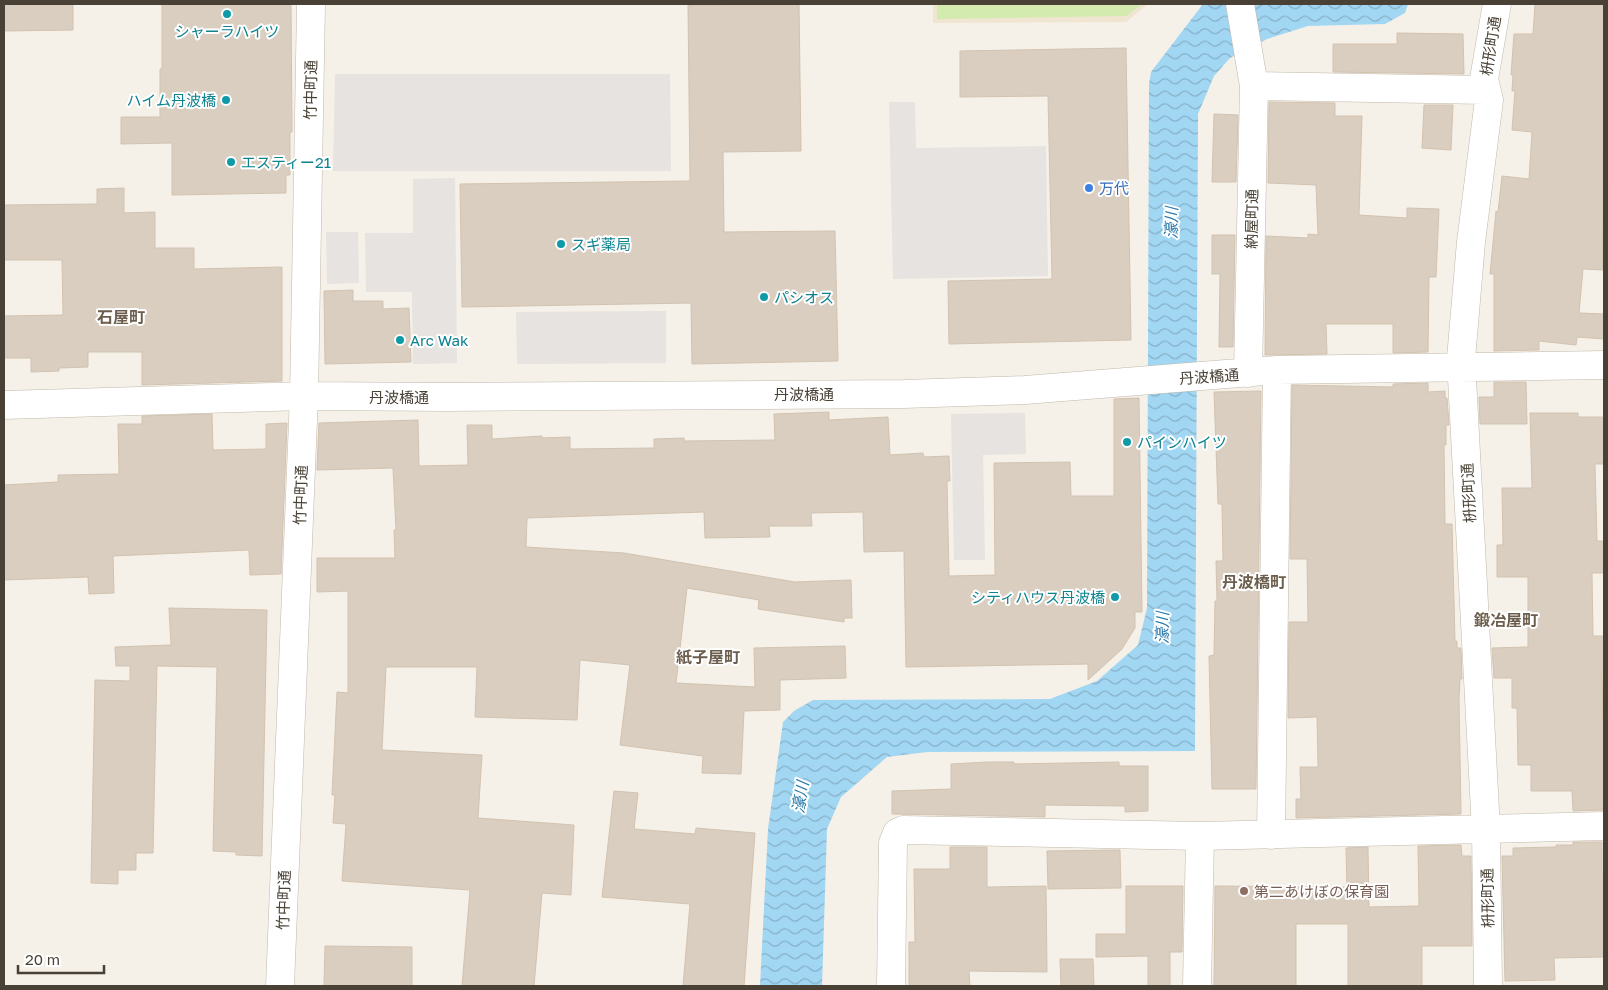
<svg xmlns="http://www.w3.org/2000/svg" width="1608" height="990" viewBox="0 0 1608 990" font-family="'Golos Text','Noto Sans JP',sans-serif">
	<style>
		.education { fill: #efe5d1 }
		.green { fill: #d3ebaf }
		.parking { fill: #e6e3e0 }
		.water { fill: url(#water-waves) }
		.building { fill: #dacec0; stroke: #d2c3b0 }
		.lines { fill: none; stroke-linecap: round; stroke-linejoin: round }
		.minor-casing { stroke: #c1b8aa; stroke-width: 29 }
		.minor { stroke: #fff; stroke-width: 28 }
		.culture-dot { fill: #0f9aa8; stroke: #fff; stroke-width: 2 }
		.shop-dot { fill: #3f7fe0; stroke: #fff; stroke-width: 2 }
		.education-dot { fill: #8d6e63; stroke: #fff; stroke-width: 2 }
		.labels { text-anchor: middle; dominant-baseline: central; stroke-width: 4; stroke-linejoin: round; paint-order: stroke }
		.culture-label { font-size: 15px; fill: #0d838f; stroke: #fff; text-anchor: start }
		.street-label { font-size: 15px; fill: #494136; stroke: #fff }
		.shop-label { font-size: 15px; fill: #366cbe; stroke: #fff; text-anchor: start }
		.education-label { font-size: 15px; fill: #785e54; stroke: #fff; text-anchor: start }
		.water-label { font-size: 16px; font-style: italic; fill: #2779aa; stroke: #fff }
		.neighbourhood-label { font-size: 16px; font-weight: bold; fill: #6c5e4d; stroke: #fff }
	</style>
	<defs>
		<pattern id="water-waves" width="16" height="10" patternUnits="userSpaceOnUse" patternTransform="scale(1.25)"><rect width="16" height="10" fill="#a2d7f4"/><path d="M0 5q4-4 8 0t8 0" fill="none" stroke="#86b0c6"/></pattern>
	</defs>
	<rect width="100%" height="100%" fill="#f5f0e8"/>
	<!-- education -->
	<path class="education" d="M933,4H1148L1126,22L933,23Z"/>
	<!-- green -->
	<path class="green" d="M937,4H1142L1126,16L937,19Z"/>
	<!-- parking -->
	<path class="parking" d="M335,74H670L671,171H333Z
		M889,102H915L916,148L1046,146L1048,276L893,279Z
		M455,178L457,363L413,364L412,292H366L365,233H413V179Z
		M326,232H358L359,283L327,284Z
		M666,311V363L517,364L516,312Z
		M1025,413L1026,454L983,455L985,560H954L951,414Z"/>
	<!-- water -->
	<path class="water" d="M1203,4H1408L1405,13L1385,24L1308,26L1267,39L1230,58L1214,76L1198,114L1195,751L927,752L887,757L841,797L827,829L822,986H760L768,829L783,722L794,711L813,700L1050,699L1097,681L1138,645L1147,608L1149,84L1151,72Z"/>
	<!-- building -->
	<path class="building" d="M4,4H73V30L4,31Z
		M162,4H291L292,132H290V175H286V193L172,195V143L121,144V117H160V69H162Z
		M799,4L801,151L723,152L724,232L835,231L838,361L692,364L691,303L462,307L460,184L690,181L688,5Z
		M1535,4H1604L1603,270L1583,269L1579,313L1604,314V339L1577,337L1576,345L1539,341V350L1494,351V274H1490L1496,211L1498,212L1502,176L1529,179L1532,132L1512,130L1515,91H1512L1513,75H1511L1514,34H1533Z
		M1397,33L1463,34L1464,74L1333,72V44H1397Z
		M1126,48L1131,340L949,344L948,281L1052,279L1048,96L960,97V51Z
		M1269,102L1335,103V116H1362L1359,215L1407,218V208L1439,209L1436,277H1429L1428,352L1393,353V324H1326L1327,354L1265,355L1266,236L1308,238V234L1318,235L1316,185L1268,183Z
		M1424,105H1453L1451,150L1422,148Z
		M1214,114L1238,115L1236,182H1212Z
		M124,188V213L155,212V248H194V269L282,267V381L142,385V352H88V367L59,368V371L31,372V358H4V316L63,315L62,260H4V205L97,204V189Z
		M1212,235H1235L1233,347H1219L1220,274H1212Z
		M353,290V301H383V309L409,308L411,362L325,364L324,291Z
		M1494,382H1526L1527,424H1480L1479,397H1494Z
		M1428,383V392L1445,391V398H1447L1449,425H1446V445H1444L1445,524H1452L1455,641H1457V648H1461L1462,679H1460L1459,699L1461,814L1296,818V799H1301L1300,767H1318L1317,717L1288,718L1289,622H1308L1307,559H1290L1292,385L1393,387V384Z
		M1261,391L1256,789H1212L1209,656L1214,655L1215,601H1217L1216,561H1223L1222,504H1218L1214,392Z
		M1139,398L1142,612H1135V628L1122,649L1088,680V664L906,667L904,551L864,552L863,512L811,513L812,526H769L770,537L705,538L704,512L527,518L526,547L624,553L795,582L851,580L852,618H844V622L758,609L759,600L687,588L676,683L755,687L754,648L845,646L846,678L780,680V710L744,711L741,774L702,773L703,756L620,745L630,665L580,660L577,720L475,717L477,667H386L382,750L482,755L478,818L574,825L571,895L542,893L534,986H462L470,890L342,881L346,824L333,823L335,795H332L337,692L348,693V591L317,592V558H395L394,530H396L393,468L317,470L319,423L418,420L419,466L468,465L467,425H492V439L542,436V438L570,437V449L654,448V439L684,438V441L775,440L774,414L829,412V420L888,417L890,455L923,453L924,457L949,456L950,481H947L949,576L995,575L994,463L1070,462L1071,496H1114V399Z
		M1530,413H1578V417H1604V464H1595L1597,541H1604V573H1592L1593,636H1604V668H1602L1603,718H1604V810L1573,811L1572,791H1531V765H1518L1517,708H1512V678H1494L1492,648L1528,647V577H1497V545H1503L1502,488H1532Z
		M212,414L213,450L266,449V424L287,423L281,574L250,575L249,550L113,556L114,593L89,594L88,577L4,580V485L58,482V475L119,474L118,424H142V416Z
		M169,608L267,610L262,856L236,855V852L213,851L217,667L157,666L153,853H136V870H118V884L91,883L95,680L130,681V666H116L115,647L171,645Z
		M988,762H1014V764L1119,762V766H1148V811L1125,812V806L1045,805V817L892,814V791L951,789V764Z
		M614,791L638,793L634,829L695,834L696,828L755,833L744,986H683L690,904L602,897Z
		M1573,842H1602V873H1604V957L1554,958L1555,980L1505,981L1502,856H1513V848L1556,847V845H1573Z
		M1461,845L1462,856H1471L1472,946H1422V986H1348V924H1296V986H1214L1215,886L1347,887L1346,848L1368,847L1369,907L1419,906L1418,846Z
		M950,847H987V887L1046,886L1047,972L969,971L970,986H909V942H915L914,869H950Z
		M1120,850L1121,888L1048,889L1047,851Z
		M1126,886H1183L1182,952H1170V986H1148V956L1096,957V934H1126Z
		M325,946L412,947V986H324Z
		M1060,959H1093L1094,986H1061Z"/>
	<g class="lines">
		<defs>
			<path id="minor" d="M1240,4L1254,86L1248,373
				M1254,86L1486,90
				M4,405L304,396L448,397L904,394L1025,390L1277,370L1604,365
				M1271,835L1277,370
				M280,986L304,396L311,4
				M891,986L893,843L897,833L903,830L1200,836L1604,826
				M1197,986L1200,836
				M1488,986L1486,830L1461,359L1471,242L1489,100L1484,79L1497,4"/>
		</defs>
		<!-- minor casing -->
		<use href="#minor" class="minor-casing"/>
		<!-- minor -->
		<use href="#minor" class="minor"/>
	</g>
	<!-- markers -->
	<g class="culture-dot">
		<circle cx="227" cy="14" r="5"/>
		<circle cx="226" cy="100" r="5"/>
		<circle cx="231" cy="162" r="5"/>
		<circle cx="561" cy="244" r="5"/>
		<circle cx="764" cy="297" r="5"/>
		<circle cx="400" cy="340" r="5"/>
		<circle cx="1127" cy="442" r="5"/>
		<circle cx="1115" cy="597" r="5"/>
	</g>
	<circle class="shop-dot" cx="1089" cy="188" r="5"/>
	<circle class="education-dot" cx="1244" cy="891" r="5"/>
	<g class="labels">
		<!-- culture labels -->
		<g class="culture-label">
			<text x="227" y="31" text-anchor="middle">シャーラハイツ</text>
			<text x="216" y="100" text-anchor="end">ハイム丹波橋</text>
			<text x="241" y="162">エスティー21</text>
			<text x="571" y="244">スギ薬局</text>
			<text x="774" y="297">パシオス</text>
			<text x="410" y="340">Arc Wak</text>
			<text x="1137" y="442">パインハイツ</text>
			<text x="1105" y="597" text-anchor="end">シティハウス丹波橋</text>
		</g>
		<!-- street labels -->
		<g class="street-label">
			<text transform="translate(1490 46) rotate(-81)">枡形町通</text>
			<text transform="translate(310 90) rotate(-89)">竹中町通</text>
			<text transform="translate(1251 219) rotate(-89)">納屋町通</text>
			<text transform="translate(1209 376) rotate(-4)">丹波橋通</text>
			<text x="804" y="394">丹波橋通</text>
			<text x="399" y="397">丹波橋通</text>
			<text transform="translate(1468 493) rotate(-93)">枡形町通</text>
			<text transform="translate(300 495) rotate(-88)">竹中町通</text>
			<text transform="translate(1487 898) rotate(-91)">枡形町通</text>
			<text transform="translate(283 900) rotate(-88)">竹中町通</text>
		</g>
		<!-- shop labels -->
		<g class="shop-label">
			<text x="1099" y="188">万代</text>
		</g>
		<!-- education labels -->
		<g class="education-label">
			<text x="1254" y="891">第二あけぼの保育園</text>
		</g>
		<!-- water labels -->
		<g class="water-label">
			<text transform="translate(1171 223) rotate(-89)">濠川</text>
			<text transform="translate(1162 628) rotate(-89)">濠川</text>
			<text transform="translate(800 797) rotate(-81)">濠川</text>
		</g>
		<!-- neighbourhood labels -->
		<g class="neighbourhood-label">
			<text x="121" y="317">石屋町</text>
			<text x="1254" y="582">丹波橋町</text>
			<text x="1506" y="620">鍛冶屋町</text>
			<text x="708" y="657">紙子屋町</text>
		</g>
	</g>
	<!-- border -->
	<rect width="1608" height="990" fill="none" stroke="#494136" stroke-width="10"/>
	<!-- scale -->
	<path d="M18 965v8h86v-8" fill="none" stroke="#494136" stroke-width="2.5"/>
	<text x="25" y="965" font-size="15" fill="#494136" stroke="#ffffff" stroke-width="4" paint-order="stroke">20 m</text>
</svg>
